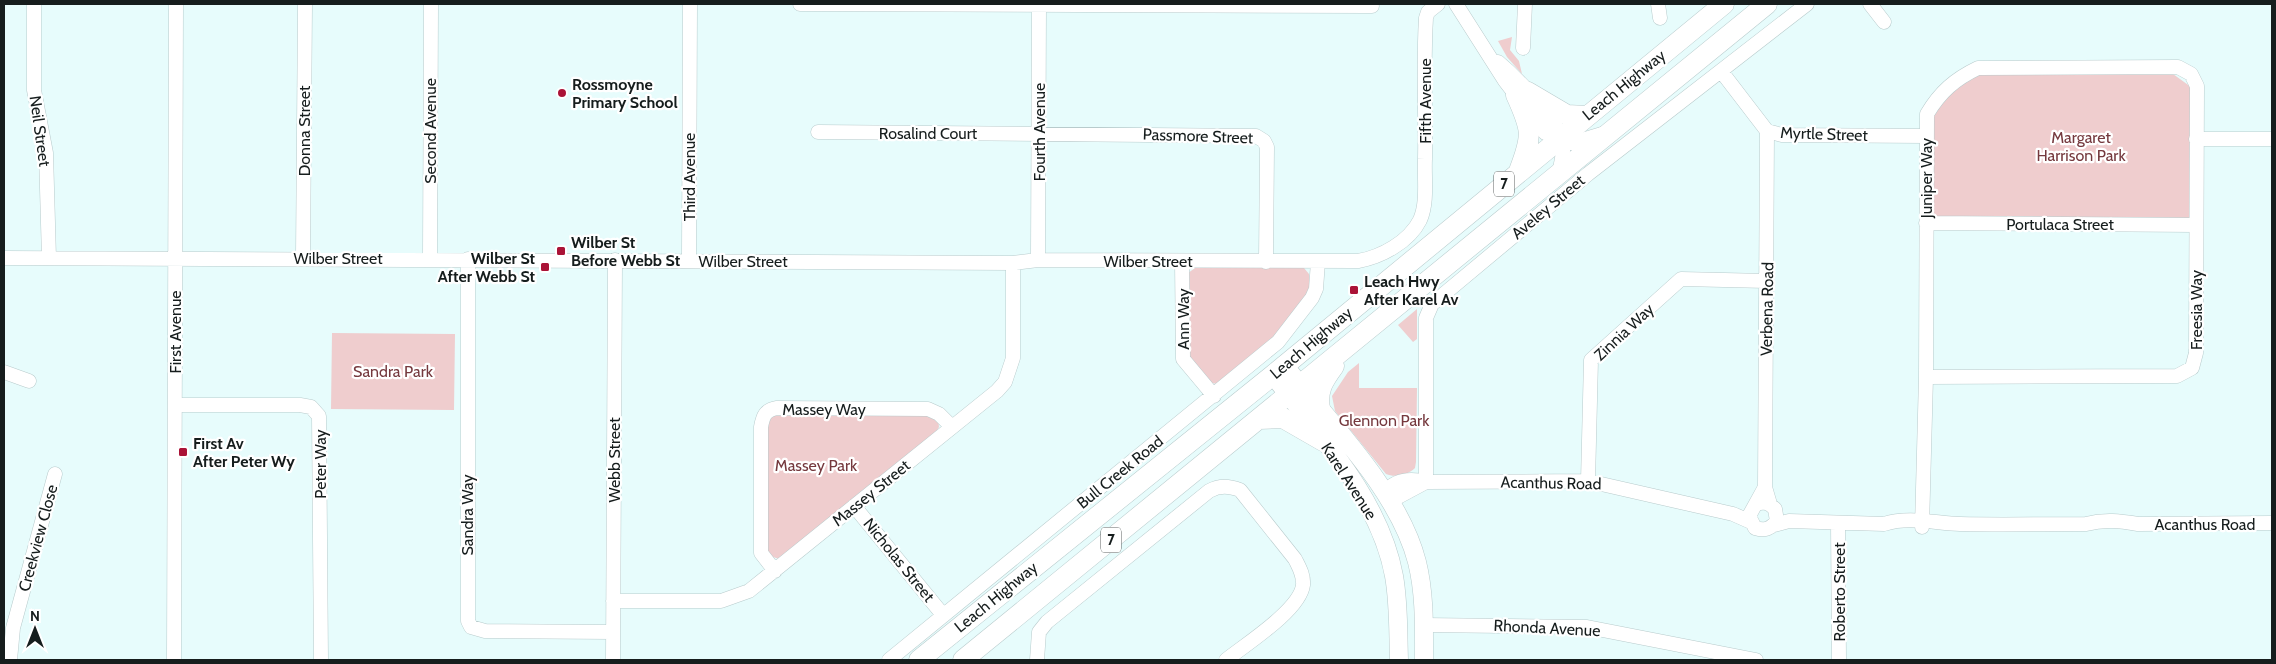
<svg xmlns="http://www.w3.org/2000/svg" width="2276" height="664" viewBox="0 0 2276 664" font-family="Cabin,sans-serif">
	<style>
		.green { fill: #efcdce }
		.lines { fill: none; stroke-linecap: round; stroke-linejoin: round }
		.minor-casing { stroke: #b8cbcc; stroke-width: 15 }
		.major-casing { stroke: #b8cbcc; stroke-width: 19 }
		.highway-casing { stroke: #b8cbcc; stroke-width: 21 }
		.minor { stroke: #fff; stroke-width: 14 }
		.major { stroke: #fff; stroke-width: 18 }
		.highway { stroke: #fff; stroke-width: 20 }
		.poi-dot { fill: #aa1337; stroke: #fff; stroke-width: 2 }
		.labels { text-anchor: middle; dominant-baseline: central; stroke-width: 4.5; stroke-linejoin: round; paint-order: stroke }
		.shield { fill: #fff; stroke: #5c6161; stroke-width: 1 }
		.shield-label { font-size: 15px; font-weight: bold; fill: #161d1d }
		.poi-label { font-size: 16px; font-weight: bold; fill: #161d1d; stroke: #fff; text-anchor: start }
		.street-label { font-size: 16px; fill: #161d1d; stroke: #fff }
		.park-label { font-size: 16px; fill: #75393e; stroke: #fff }
	</style>
	<rect width="100%" height="100%" fill="#e7fcfc"/>
	<!-- green -->
	<path class="green" d="M1512,37L1510,50L1519,61L1522,74L1507,57L1498,41Z
		M1978,74H2173L2191,87L2190,220L1931,217L1932,117L1951,92Z
		M1198,266L1296,267L1304,268L1309,274L1311,289L1274,340L1218,384L1211,383L1187,356L1188,273Z
		M1417,309V339L1413,342L1398,325Z
		M332,333L455,334L454,410L331,409Z
		M1359,363V388H1417L1416,462L1415,468C1408,475 1395,478 1386,474L1335,411L1332,396L1348,372Z
		M777,413L927,414L938,420L939,427L936,432L779,559L767,555L766,422Z"/>
	<g class="lines">
		<defs>
			<path id="minor" d="M34,4V90L46,153L49,258
				M800,4L1372,6
				M1456,4L1505,81L1545,133L1561,137L1572,143L1602,134
				M1658,4L1660,18
				M1870,4L1884,22
				M1523,48L1525,4
				M1498,62C1516,77 1552,114 1561,136C1566,147 1561,162 1559,174
				M1721,71L1767,131L1782,135L1926,136
				M1767,131L1765,487L1770,504
				M818,132L1256,136L1264,141L1267,147L1266,262
				M2196,139H2272
				M1926,223L2195,225
				M4,258L1013,263L1038,260L1358,261C1381,257 1409,242 1420,220C1428,202 1424,178 1425,159C1426,112 1423,65 1426,18L1428,12L1438,4
				M303,258L305,4
				M430,258L431,4
				M468,259V621L471,627L485,631L613,632
				M689,260L690,4
				M1038,260L1039,4
				M1182,261L1183,359L1214,396
				M4,372L29,381
				M175,405H300L311,407L319,416L321,660
				M1588,481L1591,360L1681,279L1767,281
				M1426,482V318L1432,304L1588,174L1807,4
				M1426,482L1398,497L1385,492C1396,479 1410,478 1426,482L1588,481L1733,514L1751,522
				M1756,504C1764,501 1769,503 1775,509L1777,521C1770,529 1765,531 1755,528L1749,516L1765,487
				M854,506L943,615
				M1838,523L1839,660
				M1774,525L1789,521L1884,524C1908,516 1935,523 1960,524C2002,525 2044,524 2086,524C2105,519 2120,521 2138,524L2272,523
				M1922,527L1926,377L1927,114C1940,92 1955,79 1978,68L2178,67L2191,74L2197,86L2196,353L2192,368L2177,376L1926,377
				M775,571L761,553V427C763,416 765,410 777,408L928,409L939,414L952,427
				M613,601H721L749,591L997,391L1005,382L1013,358V263
				M1424,625L1587,627L1756,660
				M10,660L13,628L55,474
				M174,660L176,4
				M613,660L615,260
				M889,660L1278,342L1312,298L1316,289L1318,262
				M1037,660L1039,632L1047,622L1209,491C1220,485 1229,486 1240,490L1295,559C1299,567 1304,575 1303,585C1300,610 1246,644 1226,660"/>
			<path id="major" d="M1284,365C1329,422 1399,491 1417,562C1425,594 1424,628 1424,660
				M1273,375C1319,435 1380,499 1394,576C1399,604 1398,632 1399,660"/>
			<path id="highway" d="M1528,92L1567,115L1586,116
				M1516,95C1532,130 1533,135 1519,171
				M1320,409C1317,390 1323,381 1334,366
				M1259,419L1283,418L1323,441
				M919,660L1273,375L1724,4
				M963,660L1767,4"/>
		</defs>
		<!-- minor casing -->
		<use href="#minor" class="minor-casing"/>
		<!-- major casing -->
		<use href="#major" class="major-casing"/>
		<!-- highway casing -->
		<use href="#highway" class="highway-casing"/>
		<!-- minor -->
		<use href="#minor" class="minor"/>
		<!-- major -->
		<use href="#major" class="major"/>
		<!-- highway -->
		<use href="#highway" class="highway"/>
	</g>
	<!-- markers -->
	<g class="poi-dot">
		<circle cx="562" cy="93" r="5"/>
		<rect x="556" y="246" width="10" height="10" rx="2.5"/>
		<rect x="540" y="262" width="10" height="10" rx="2.5"/>
		<rect x="1349" y="285" width="10" height="10" rx="2.5"/>
		<rect x="178" y="447" width="10" height="10" rx="2.5"/>
	</g>
	<g class="labels">
		<!-- shield labels -->
		<g class="shield">
			<rect x="1494" y="171.5" width="20" height="25" rx="4"/>
			<rect x="1101" y="527.5" width="20" height="25" rx="4"/>
		</g>
		<g class="shield-label">
			<text x="1504" y="184">7</text>
			<text x="1111" y="540">7</text>
		</g>
		<!-- poi labels -->
		<g class="poi-label">
			<text x="572" y="84">Rossmoyne<tspan x="572" dy="18">Primary School</tspan></text>
			<text x="571" y="242">Wilber St<tspan x="571" dy="18">Before Webb St</tspan></text>
			<text x="535" y="258" text-anchor="end">Wilber St<tspan x="535" dy="18">After Webb St</tspan></text>
			<text x="1364" y="281">Leach Hwy<tspan x="1364" dy="18">After Karel Av</tspan></text>
			<text x="193" y="443">First Av<tspan x="193" dy="18">After Peter Wy</tspan></text>
		</g>
		<!-- street labels -->
		<g class="street-label">
			<text transform="translate(1624 85) rotate(-39)">Leach Highway</text>
			<text transform="translate(1425 101) rotate(-90)">Fifth Avenue</text>
			<text transform="translate(40 131) rotate(82)">Neil Street</text>
			<text transform="translate(304 131) rotate(-90)">Donna Street</text>
			<text transform="translate(430 131) rotate(-90)">Second Avenue</text>
			<text transform="translate(1039 132) rotate(-90)">Fourth Avenue</text>
			<text x="928" y="133">Rosalind Court</text>
			<text transform="translate(1824 134) rotate(2)">Myrtle Street</text>
			<text transform="translate(1198 136) rotate(2)">Passmore Street</text>
			<text transform="translate(689 177) rotate(-90)">Third Avenue</text>
			<text transform="translate(1926 178) rotate(-90)">Juniper Way</text>
			<text transform="translate(1548 207) rotate(-40)">Aveley Street</text>
			<text x="2060" y="224">Portulaca Street</text>
			<text x="338" y="258">Wilber Street</text>
			<text x="743" y="261">Wilber Street</text>
			<text x="1148" y="261">Wilber Street</text>
			<text transform="translate(1767 309) rotate(-89)">Verbena Road</text>
			<text transform="translate(2196 310) rotate(-90)">Freesia Way</text>
			<text transform="translate(1183 319) rotate(-90)">Ann Way</text>
			<text transform="translate(175 332) rotate(-90)">First Avenue</text>
			<text transform="translate(1624 332) rotate(-43)">Zinnia Way</text>
			<text transform="translate(1311 343) rotate(-40)">Leach Highway</text>
			<text x="824" y="409">Massey Way</text>
			<text transform="translate(614 460) rotate(-90)">Webb Street</text>
			<text transform="translate(320 464) rotate(-90)">Peter Way</text>
			<text transform="translate(1120 472) rotate(-39)">Bull Creek Road</text>
			<text transform="translate(1349 481) rotate(57)">Karel Avenue</text>
			<text transform="translate(1551 483) rotate(1)">Acanthus Road</text>
			<text transform="translate(871 493) rotate(-39)">Massey Street</text>
			<text transform="translate(467 515) rotate(-90)">Sandra Way</text>
			<text x="2205" y="524">Acanthus Road</text>
			<text transform="translate(38 538) rotate(-75)">Creekview Close</text>
			<text transform="translate(899 560) rotate(51)">Nicholas Street</text>
			<text transform="translate(1839 592) rotate(-90)">Roberto Street</text>
			<text transform="translate(996 597) rotate(-39)">Leach Highway</text>
			<text transform="translate(1547 628) rotate(3)">Rhonda Avenue</text>
		</g>
		<!-- park labels -->
		<g class="park-label">
			<text x="2081" y="137">Margaret<tspan x="2081" dy="18">Harrison Park</tspan></text>
			<text x="393" y="371">Sandra Park</text>
			<text x="1384" y="420">Glennon Park</text>
			<text x="816" y="465">Massey Park</text>
		</g>
	</g>
	<!-- border -->
	<rect width="2276" height="664" fill="none" stroke="#161d1d" stroke-width="10"/>
	<!-- north arrow -->
	<g transform="translate(35 629)" stroke="#ffffff" stroke-width="4" paint-order="stroke">
	<path d="M0-4L9 19L0 12L-9 19Z" fill="#161d1d"/>
	<text y="-8" font-size="14" font-weight="bold" text-anchor="middle" fill="#161d1d">N</text>
	</g>
</svg>
